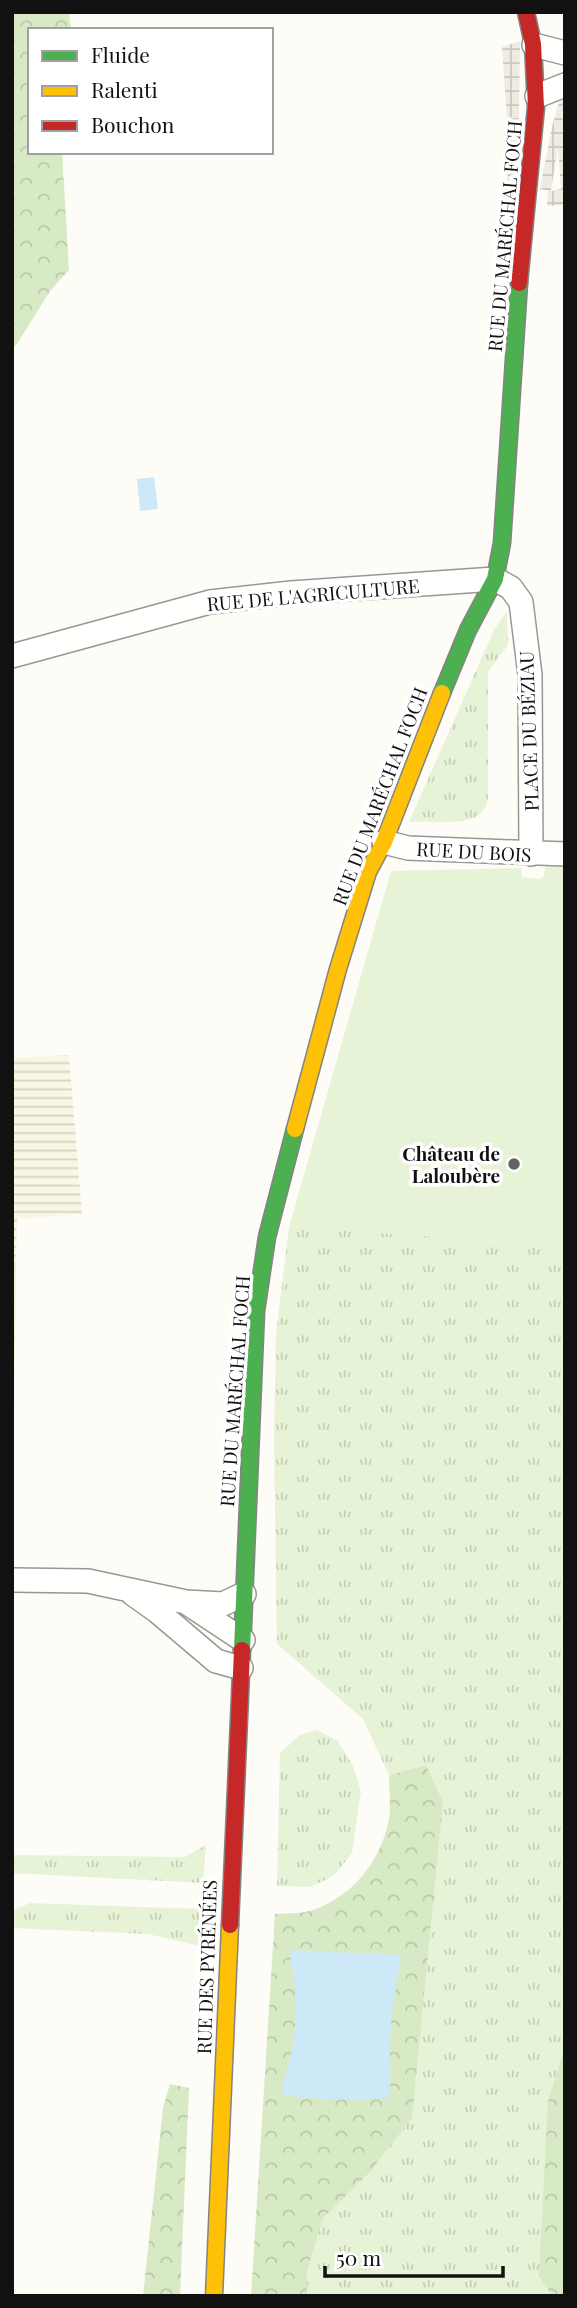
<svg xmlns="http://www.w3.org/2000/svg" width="577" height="2308" viewBox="0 0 577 2308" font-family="'Playfair Display',serif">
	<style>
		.farmland { fill: url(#farmland-rules) }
		.grass { fill: url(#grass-tufts) }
		.forest { fill: url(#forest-crowns) }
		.park { fill: #e7f3d7 }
		.plaza { fill: url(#plaza-grid); fill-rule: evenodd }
		.water { fill: #cde8f7 }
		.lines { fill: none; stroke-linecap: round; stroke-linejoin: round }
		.street-casing { stroke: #979795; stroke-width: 26 }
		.fast-casing { stroke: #858482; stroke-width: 19 }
		.slow-casing { stroke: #858482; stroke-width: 19 }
		.jam-casing { stroke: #858482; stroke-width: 19 }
		.street { stroke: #fffffe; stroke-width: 23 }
		.fast { stroke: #4caf50; stroke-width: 16 }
		.slow { stroke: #ffc107; stroke-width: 16 }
		.jam { stroke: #c62828; stroke-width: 16 }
		.poi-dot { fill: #646362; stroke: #fff; stroke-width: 2.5 }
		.labels { text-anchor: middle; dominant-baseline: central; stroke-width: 7; stroke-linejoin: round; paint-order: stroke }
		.street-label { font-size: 19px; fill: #111; stroke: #fff }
		.poi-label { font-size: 19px; font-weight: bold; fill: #111; stroke: #fff; text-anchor: end }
	</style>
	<defs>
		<pattern id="farmland-rules" width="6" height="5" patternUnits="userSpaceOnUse" patternTransform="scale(1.75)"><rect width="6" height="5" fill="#f9f7e4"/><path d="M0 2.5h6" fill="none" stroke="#d4d3c3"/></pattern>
		<pattern id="grass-tufts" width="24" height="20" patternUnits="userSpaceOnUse" patternTransform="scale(1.75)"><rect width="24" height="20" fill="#e7f3d7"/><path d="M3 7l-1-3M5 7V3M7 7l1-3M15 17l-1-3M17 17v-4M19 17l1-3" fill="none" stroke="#c5cfb8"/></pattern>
		<pattern id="forest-crowns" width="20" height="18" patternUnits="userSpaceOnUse" patternTransform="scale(1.75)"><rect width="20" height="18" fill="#d8eac5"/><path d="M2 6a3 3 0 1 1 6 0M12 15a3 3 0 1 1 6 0" fill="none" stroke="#b8c8a8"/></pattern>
		<pattern id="plaza-grid" width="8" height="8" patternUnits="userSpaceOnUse" patternTransform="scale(1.75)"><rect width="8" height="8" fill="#edebe2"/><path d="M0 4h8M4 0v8" fill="none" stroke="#cac8c1"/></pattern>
	</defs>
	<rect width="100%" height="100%" fill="#fdfcf7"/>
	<!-- farmland -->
	<path class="farmland" d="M69,1055L82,1214L17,1219L16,1261H12V1058Z"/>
	<!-- grass -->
	<path class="grass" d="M507,611L508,645L488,672V799C486,806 483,813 476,817C461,825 427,821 409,822L494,630Z
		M289,1227L565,1245V2296H307V2271L322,2218L370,2172L412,2117L426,1765L389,1775L363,1719L277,1644L274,1441L276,1335Z
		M12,1261H16L14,1419H12Z
		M317,1730L338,1741L353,1766L361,1792L352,1853L336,1873L328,1879L309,1887L277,1886L280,1753L300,1735Z
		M206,1845L203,1883L12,1873V1855L185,1857Z
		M30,1903L200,1909V1946L148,1934L12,1928V1911Z"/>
	<!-- forest -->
	<path class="forest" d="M12,12H69L71,30H30V152H62L69,270L50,291L17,344L12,348Z
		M426,1765L443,1802L412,2118L370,2172L323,2218L307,2271V2296H251L275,1914C287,1913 301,1914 313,1910C353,1896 381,1861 389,1819C391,1805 389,1789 389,1775Z
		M563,2054L565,2296H552L539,2276L548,2101Z
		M170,2084L189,2088L180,2296H143L163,2108Z"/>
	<!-- park -->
	<path class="park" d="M565,863V1245L289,1227L391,871L521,868L522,877L540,879L544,876L545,866Z"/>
	<!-- plaza -->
	<path class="plaza" d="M520,41L518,184L507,182L509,149L502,47Z
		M565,97V108L562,113L565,136V205L547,206L548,191L540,189L552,127L558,105ZM558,147L561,189L551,191V190Z"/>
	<!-- water -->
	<path class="water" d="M154,477L158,509L140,511L137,479Z
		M292,1950L397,1955L401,1958C394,1994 388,2031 390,2067C390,2078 393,2089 387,2098C353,2101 318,2100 283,2095L282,2093C284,2078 289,2065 292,2050C299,2016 296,1988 290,1953Z"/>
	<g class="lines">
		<defs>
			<path id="street" d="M534,45L565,53
				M537,96L565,85
				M12,656L210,602L291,593L495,579L511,588L521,602L530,675L531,854
				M384,842L408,848L565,854
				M12,1580L88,1581L186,1602L223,1604L244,1594
				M133,1594L157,1611L216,1661L241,1668
				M187,1603L243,1640"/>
			<path id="fast" d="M442,693L468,630L495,579L502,543L519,283
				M242,1650L256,1311L267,1237L295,1129"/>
			<path id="slow" d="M295,1129L338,969L368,872L384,842L442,693
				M214,2296L230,1925"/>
			<path id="jam" d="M519,283L536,107L533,44L526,12
				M230,1925L242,1650"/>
		</defs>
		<!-- street casing -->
		<use href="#street" class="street-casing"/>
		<!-- fast casing -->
		<use href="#fast" class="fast-casing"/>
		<!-- slow casing -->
		<use href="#slow" class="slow-casing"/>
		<!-- jam casing -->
		<use href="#jam" class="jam-casing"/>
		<!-- street -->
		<use href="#street" class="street"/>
		<!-- fast -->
		<use href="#fast" class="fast"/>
		<!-- slow -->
		<use href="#slow" class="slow"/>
		<!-- jam -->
		<use href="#jam" class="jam"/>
	</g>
	<!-- markers -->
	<circle class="poi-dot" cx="514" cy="1164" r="7"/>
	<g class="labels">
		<!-- street labels -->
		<g class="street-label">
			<text transform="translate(504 236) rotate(-85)">RUE DU MARÉCHAL FOCH</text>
			<text transform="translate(313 594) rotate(-5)">RUE DE L'AGRICULTURE</text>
			<text transform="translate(528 731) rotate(-92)">PLACE DU BÉZIAU</text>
			<text transform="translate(379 796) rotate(-69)">RUE DU MARÉCHAL FOCH</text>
			<text transform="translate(474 851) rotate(3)">RUE DU BOIS</text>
			<text transform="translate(234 1391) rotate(-86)">RUE DU MARÉCHAL FOCH</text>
			<text transform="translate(206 1967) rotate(-88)">RUE DES PYRÉNÉES</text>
		</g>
		<!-- poi labels -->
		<g class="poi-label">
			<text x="500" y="1153">Château de<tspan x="500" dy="22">Laloubère</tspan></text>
		</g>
	</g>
	<!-- border -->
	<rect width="577" height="2308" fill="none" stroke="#111111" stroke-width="28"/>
	<!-- legend -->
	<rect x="28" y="28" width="245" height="126" fill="#ffffff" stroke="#a0a0a0" stroke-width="2"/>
	<rect x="42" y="51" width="35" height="10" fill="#4caf50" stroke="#a0a0a0" stroke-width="2"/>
	<text x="91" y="63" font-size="21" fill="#111111">Fluide</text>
	<rect x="42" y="86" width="35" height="10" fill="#ffc107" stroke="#a0a0a0" stroke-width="2"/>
	<text x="91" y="98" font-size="21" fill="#111111">Ralenti</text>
	<rect x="42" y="121" width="35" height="10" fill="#c62828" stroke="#a0a0a0" stroke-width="2"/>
	<text x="91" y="133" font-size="21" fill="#111111">Bouchon</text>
	<!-- scale -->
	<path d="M325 2266v10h178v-10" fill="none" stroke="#111111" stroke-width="3.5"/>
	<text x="336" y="2266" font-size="21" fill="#111111" stroke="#ffffff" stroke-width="5" paint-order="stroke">50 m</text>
</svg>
